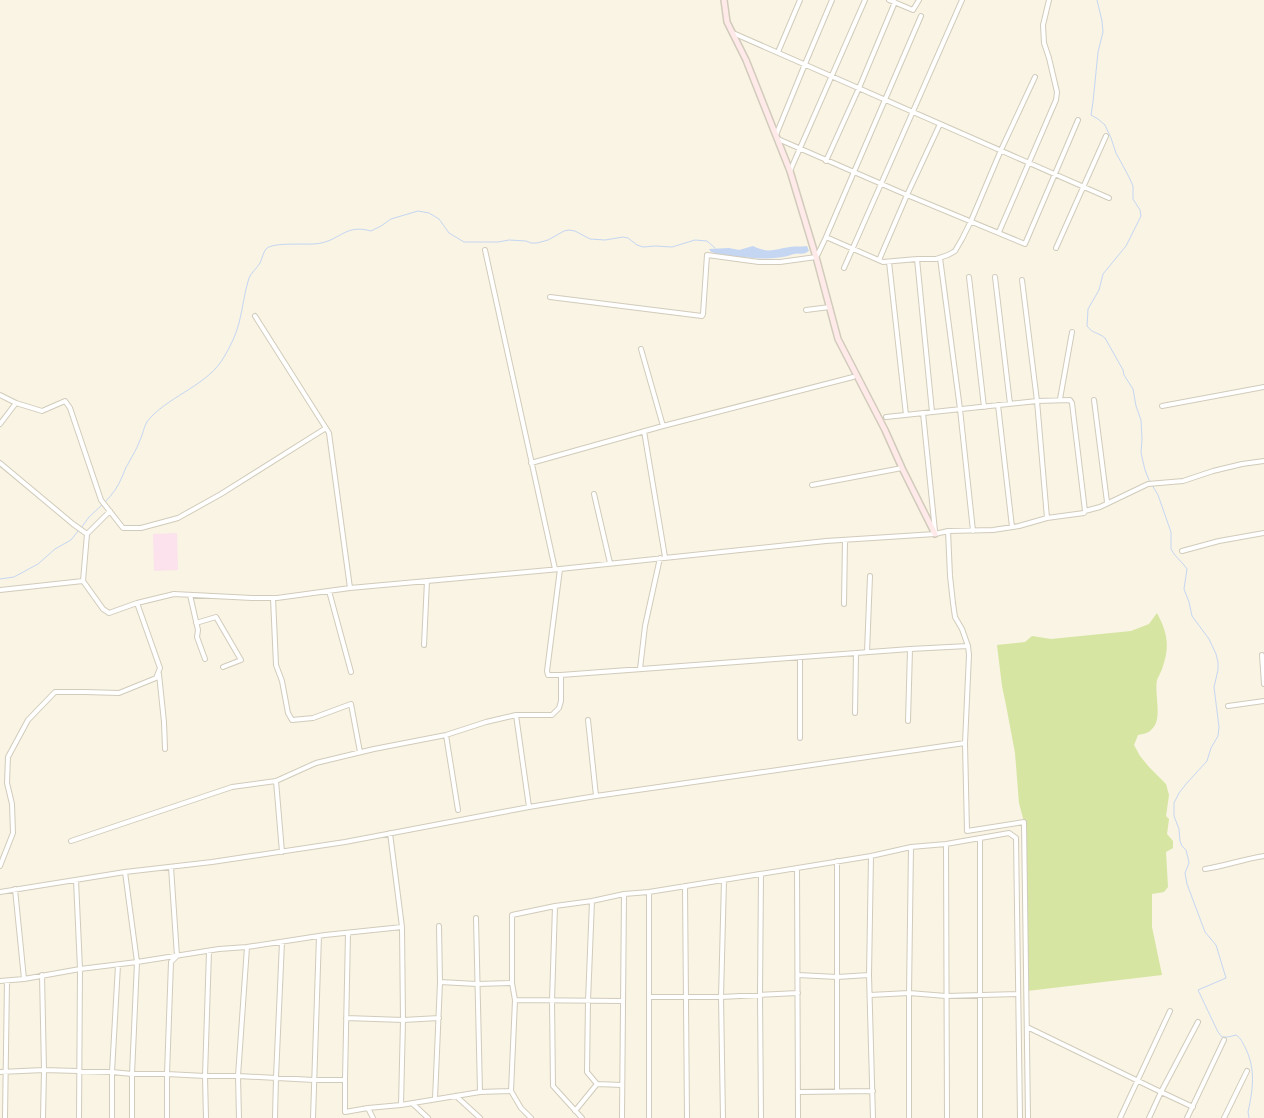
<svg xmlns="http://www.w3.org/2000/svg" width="1264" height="1118" viewBox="0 0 1264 1118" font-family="'Crimson Pro',serif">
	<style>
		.education { fill: #fbe2ec }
		.green { fill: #d6e5a1 }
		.water { fill: #c5d6f3 }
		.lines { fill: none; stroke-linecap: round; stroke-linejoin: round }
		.stream { stroke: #c5d6f3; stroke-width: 1 }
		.street-casing { stroke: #d1cbbb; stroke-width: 6 }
		.secondary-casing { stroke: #d1cbbb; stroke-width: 8 }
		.street { stroke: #fff; stroke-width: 4 }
		.secondary { stroke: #ffe9e9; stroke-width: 5 }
	</style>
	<rect width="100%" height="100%" fill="#f9f4e3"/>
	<!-- education -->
	<path class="education" d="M177,533L178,570L154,571L153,534Z"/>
	<!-- green -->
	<path class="green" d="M1157,613C1167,632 1170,645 1163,666C1162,670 1159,675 1157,680C1154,694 1163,719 1152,729C1149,733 1143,734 1138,735L1134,745L1140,756L1149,767L1166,784L1169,795L1166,816L1169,819L1167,834L1173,841V848L1166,852L1168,887L1164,892L1152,894V927L1162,975L1027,991L1024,822L1019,803L1015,753L1006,705L1002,686L997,645L1025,642L1032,636L1051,639L1131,631L1149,624Z"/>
	<!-- water -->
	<path class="water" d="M753,246C769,254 775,249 790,247C796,246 802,247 807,246L809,251C802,256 800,252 794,254C777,260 760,259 742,257C737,257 731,258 726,257C721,256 716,253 711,252L709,249L729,248L739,250Z"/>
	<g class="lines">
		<!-- stream -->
		<path class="stream" d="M1097,0L1102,21L1103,32L1098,52L1093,102L1091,115L1098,119L1105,125L1111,138L1116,153L1129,177L1133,186V199L1140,210L1141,216L1126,246L1103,274L1099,290L1088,309L1087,326C1093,334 1098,332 1105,338L1123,370L1124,375L1133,389L1136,406L1141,420L1142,439L1141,453L1145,470L1149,480L1158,495L1171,532V549L1174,554L1184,565L1187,569L1184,589L1189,602L1192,616L1209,639L1216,654L1218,662V670L1214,687L1219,727L1218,736L1211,748L1207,761L1186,784L1179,793L1174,803V816L1179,829L1180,841L1182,846L1186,850L1188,858L1189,863L1185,873L1187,884L1205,932L1216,945L1226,978L1198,990L1218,1032L1222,1037H1228L1236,1035C1241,1038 1242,1042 1245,1047C1256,1069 1253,1089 1248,1112L1249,1118
			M105,502C112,495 118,487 122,477C124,473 125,468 128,464C132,456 137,449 140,440C144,432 144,423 151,417C172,395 209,384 224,357C230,347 236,335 239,323C243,308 244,293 249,278C251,273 257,268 260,263C262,259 263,253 266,249C273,241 311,246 321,243C341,239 346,224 371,231L381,226L391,219L418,211L429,213L439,219L449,233L464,242H498L509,240L526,241L531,243H537L548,240L564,231L569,230L575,231L590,239L605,240L623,237L628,238L637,245L643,247L655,246L672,247L695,240L707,241L715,248
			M81,528L89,517L102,505
			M0,579L14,577L38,564L55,549L71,540L78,531"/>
		<defs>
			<path id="street" d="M889,0L913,10L919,0
				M733,33L1109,198
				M778,52L800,0
				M940,124L907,195L1025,244L1078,120
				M776,135L805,64L832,0
				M778,139L907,195L879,260
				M826,161L859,88L895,2
				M790,171L865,0
				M999,232L1056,100L1057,92L1049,58L1044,43L1043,25L1049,0
				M826,237L883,262L917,259H936L948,255L955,251L962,239L971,221L1001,150L1035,77
				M1056,248L1106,136
				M485,250L555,569
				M940,258L960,409L973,531
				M917,259L932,412
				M889,262L906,415
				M844,268L962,0
				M969,277L984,407
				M995,277L1010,404
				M1022,280L1037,401L1047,518
				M550,297L702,316L703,314L707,255L759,262H780L816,257L818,254L826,237L921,16
				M806,310L830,307
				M255,316L329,433L350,588
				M641,349L663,426
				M0,395L16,403L42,411L65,401L70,408L101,500L123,528H141L178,518L221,494L326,428
				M1060,399L1072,332
				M1094,400L1107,502
				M998,405L1012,527
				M1162,406L1264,387
				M923,413L935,531
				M886,417L1037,401L1070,400L1072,403L1085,511
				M0,424L16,403
				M644,431L665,557
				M0,463L73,524L87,534
				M531,463L663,426L853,377
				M812,485L902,468
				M594,494L610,563
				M948,531L950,576L953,603L955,617L962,629L968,646L969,655L965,743L967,831L1024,822L1028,1118
				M1182,551L1219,541L1264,533
				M560,569L547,671L548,675H561L910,649L968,646
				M83,581L87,534L110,511
				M0,590L83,581L103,609L109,613L137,603
				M329,591L351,672
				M190,595L198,630L197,637L205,659
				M273,598L276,665L282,681L288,713L292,720L313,718L351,704L360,752
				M844,604L845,540
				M196,623L216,617L241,660L223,667
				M424,645L427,581
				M867,652L870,576
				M1262,655L1264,684
				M640,669L645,626L660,558
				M159,674L164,722L165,749
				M1228,706L1264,701
				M855,713L856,653
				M516,715L529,807
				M588,720L596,796
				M908,721L910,649
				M446,735L458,810
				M800,738V658
				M276,781L282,852
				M71,841L232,787L276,781L316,763L374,749L446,735L486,722L516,715H552L559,708L561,701V675
				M946,844L947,1118
				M871,856L869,975L873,1118
				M837,861V1091
				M0,866L13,833L12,804L7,783L8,757L28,720L55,692H85L119,693L156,678L160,668L137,603L174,594L252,598H277L350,588L560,569L826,541L935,534L948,531L993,530L1019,526L1047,518L1084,513L1085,511L1100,507L1148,484L1183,481L1213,471L1242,464L1264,461
				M797,868L798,1118
				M1205,869C1225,866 1244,859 1264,856
				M125,872L137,962L132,1074V1118
				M76,880L80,969L79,1118
				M685,886L687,1118
				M15,889L24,979
				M0,892L125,872L212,862L345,842L529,807L596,796L965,743
				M592,901L588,1001L587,1072L597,1084L622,1085
				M555,906L552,1001L553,1086L582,1118
				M476,918L480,1092
				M42,975L44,1070L43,1118
				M798,975L837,977L869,975
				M0,981L24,979L80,969L137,962L219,949L247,947L325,935L402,927
				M440,982L477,984L512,983L515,1000L622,1001
				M512,983V915L555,906L592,901L624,894L649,892L871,856L911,847L946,844L1009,833L1016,838L1020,1118
				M870,995L909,993L946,996L1018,994
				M649,997H721L798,993
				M515,1000L511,1091L521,1108L531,1118
				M346,1018L403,1020L439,1018
				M1027,1027L1161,1092L1193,1107
				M0,1072L44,1070L112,1072L132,1074H167L205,1076H238L314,1080H345V1112L368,1108L373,1118
				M345,1080L348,933
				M798,1092L873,1091
				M456,1096L480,1118
				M435,1099L440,982L439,926
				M413,1104L428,1118
				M401,1105L480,1092L511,1091
				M368,1108L401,1105L403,1020L402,927L390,833
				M575,1111L597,1084
				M5,1118L7,981
				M112,1118V1072L118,965
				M167,1118V1074L171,962L177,956L171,867
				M206,1118L205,1076L209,951
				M239,1118L238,1076L247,947
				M275,1118L276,1077L282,942
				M313,1118L319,936
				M622,1118L624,894
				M649,1118V892
				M723,1118L721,997L724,880
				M761,1118L760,994L761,874
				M909,1118V993L911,847
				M980,1118V838
				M1120,1118L1170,1011
				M1149,1118L1161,1092L1198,1022
				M1187,1118L1224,1040
				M1224,1118L1247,1071"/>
			<path id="secondary" d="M724,0L727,22L746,60L790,171L816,257L838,339L885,430L902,468L935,534"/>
		</defs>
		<!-- street casing -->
		<use href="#street" class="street-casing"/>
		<!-- secondary casing -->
		<use href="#secondary" class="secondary-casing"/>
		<!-- street -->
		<use href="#street" class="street"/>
		<!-- secondary -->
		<use href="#secondary" class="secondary"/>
	</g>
</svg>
